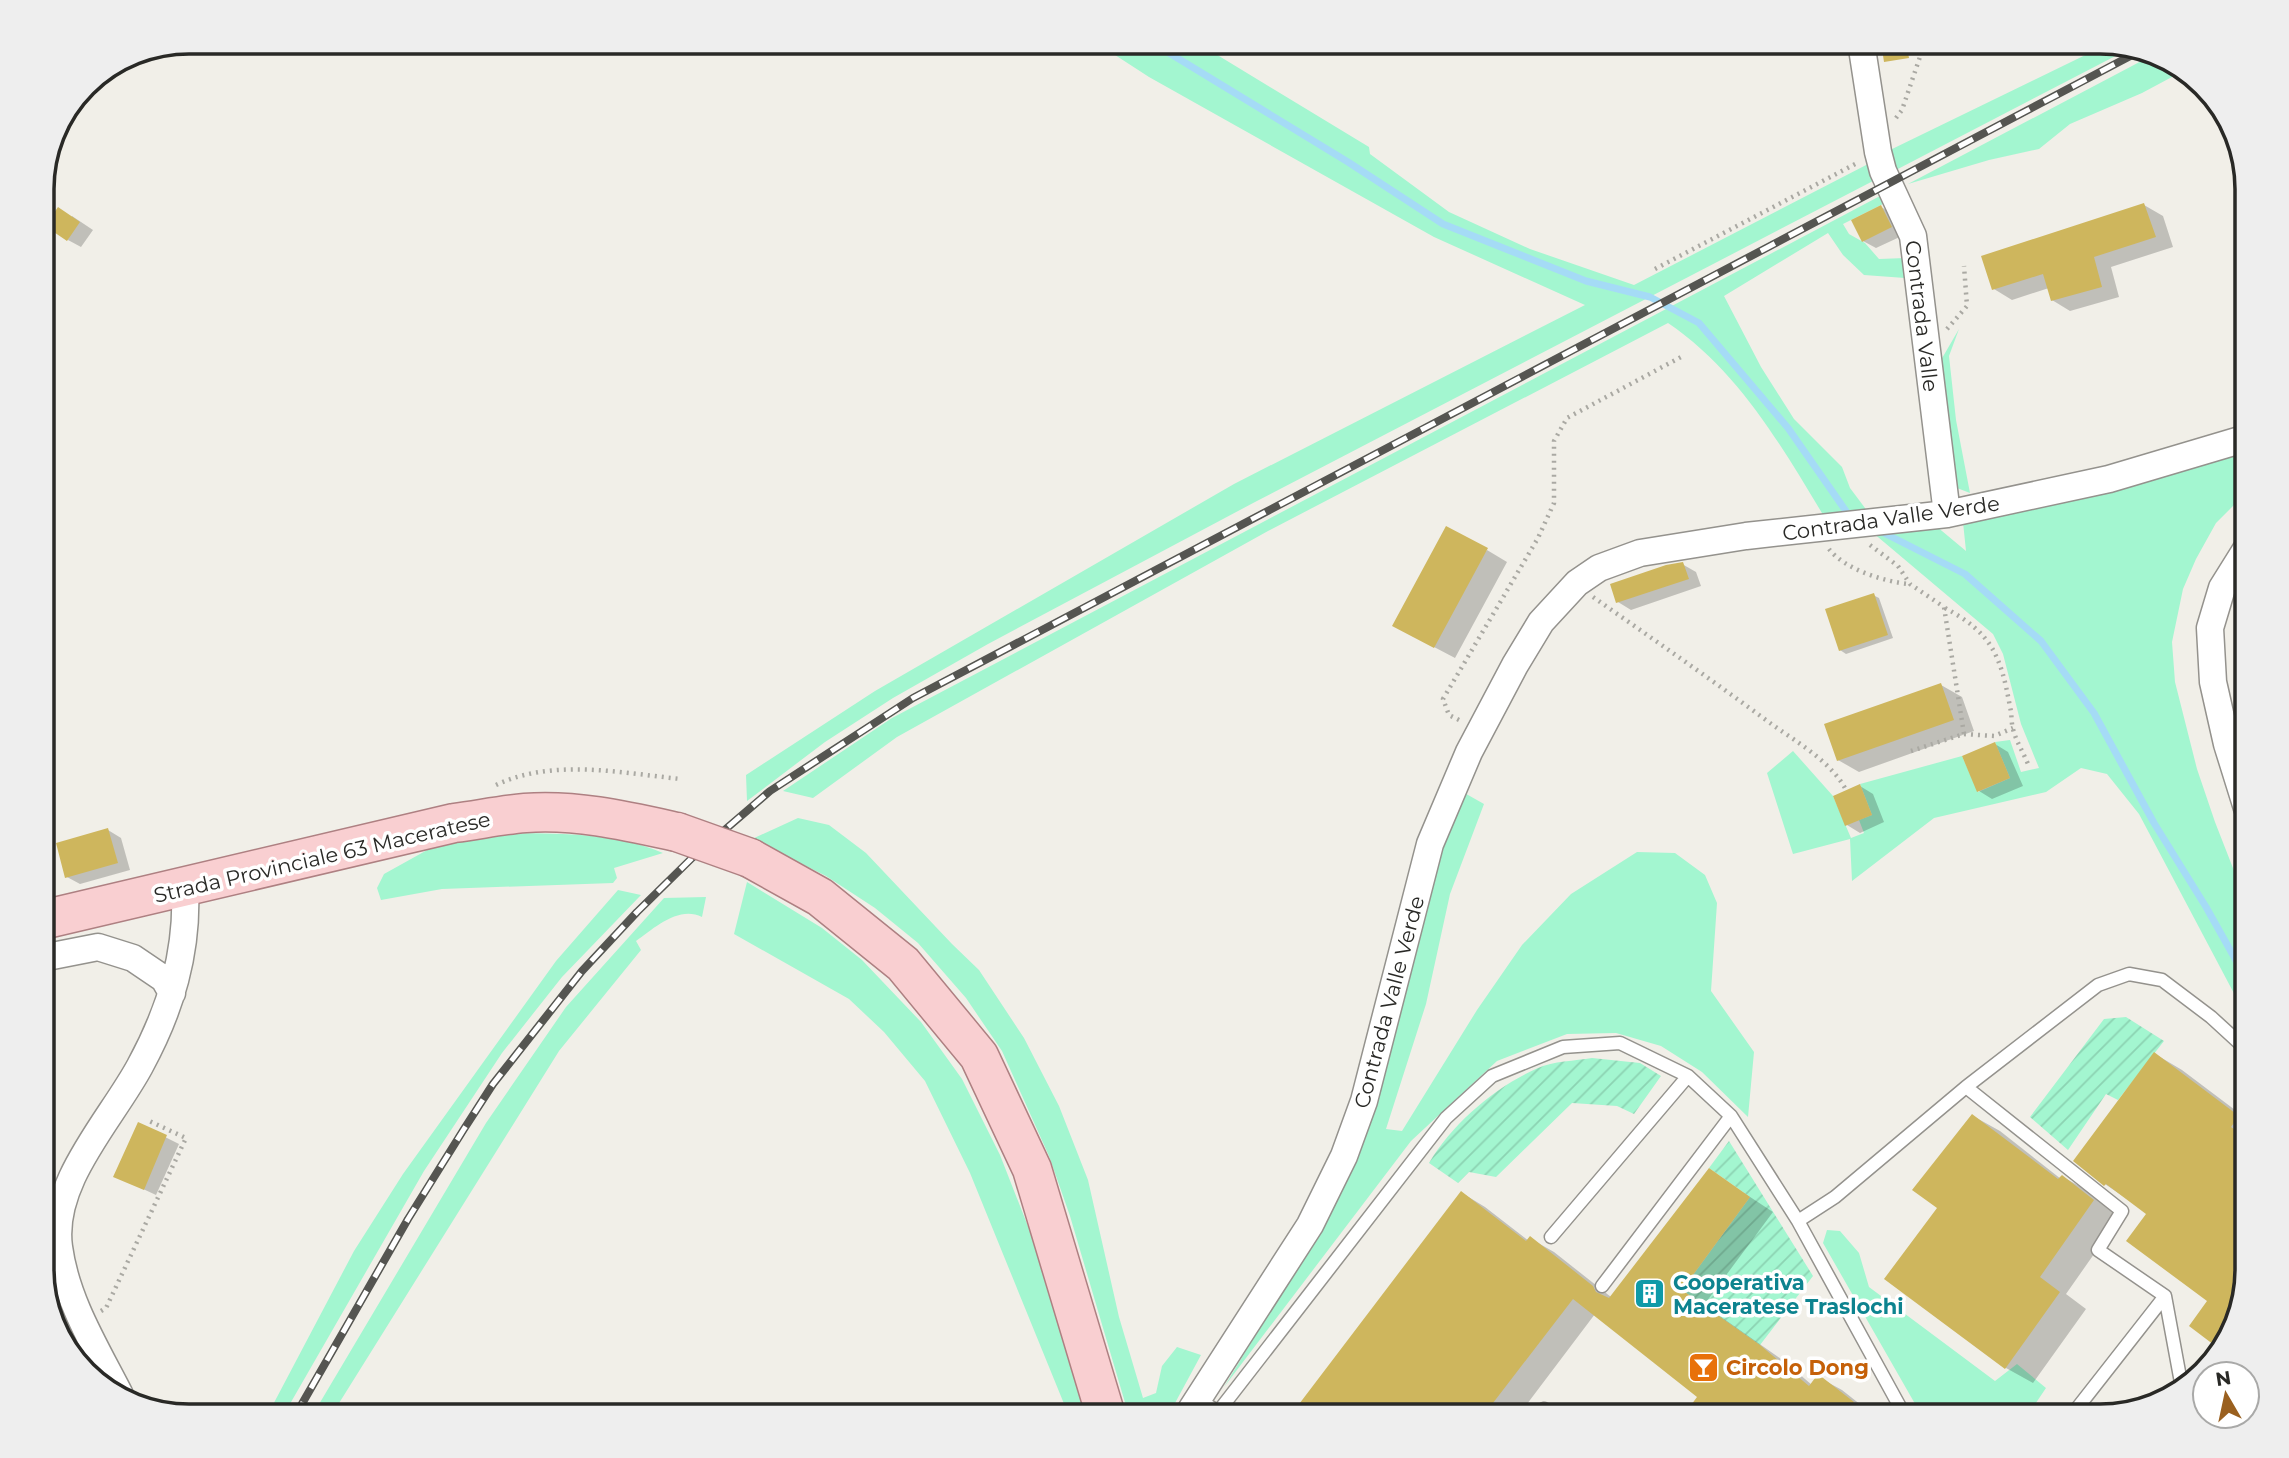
<svg xmlns="http://www.w3.org/2000/svg" width="2289" height="1458" viewBox="0 0 2289 1458" font-family="Montserrat,sans-serif">
	<style>
		.green { fill: #a3f6d0 }
		.garden { fill: url(#garden-furrows) }
		.shadow { fill: #0003 }
		.lines { fill: none; stroke-linecap: round; stroke-linejoin: round }
		.stream { stroke: #a5dbf6; stroke-width: 7 }
		.building { fill: #ceb65d }
		.service-casing { stroke: #94928d; stroke-width: 15 }
		.minor-casing { stroke: #94928d; stroke-width: 29 }
		.primary-casing { stroke: #ae8082; stroke-width: 41 }
		.path { stroke: #aaa9a3; stroke-width: 4.5; stroke-dasharray: 2 5; stroke-linecap: butt }
		.service { stroke: #fff; stroke-width: 12 }
		.minor { stroke: #fff; stroke-width: 26 }
		.primary { stroke: #f9cfd1; stroke-width: 38 }
		.rail-casing { stroke: #555551; stroke-width: 8 }
		.rail { stroke: #fff; stroke-width: 5; stroke-dasharray: 16; stroke-linecap: butt }
		.primary-bridge-casing { stroke: #ae8082; stroke-width: 41; stroke-linecap: butt }
		.primary-bridge { stroke: #f9cfd1; stroke-width: 38 }
		.labels { text-anchor: middle; dominant-baseline: central; stroke-width: 7; stroke-linejoin: round; paint-order: stroke }
		.street-label { font-size: 21px; fill: #292926; stroke: #fff }
		.culture-label { font-size: 21px; font-weight: bold; fill: #0d838f; stroke: #fff; text-anchor: start }
		.food-label { font-size: 21px; font-weight: bold; fill: #c56008; stroke: #fff; text-anchor: start }
		.rim { fill: none; stroke: #292926; stroke-width: 3.5 }
	</style>
	<defs>
		<pattern id="garden-furrows" width="10" height="10" patternUnits="userSpaceOnUse" patternTransform="scale(1.75)"><rect width="10" height="10" fill="#a3f6d0"/><path d="M-1 1l2-2M0 10L10 0M9 11l2-2" fill="none" stroke="#8cd3b2"/></pattern>
	</defs>
	<rect width="100%" height="100%" fill="#f1efe8"/>
	<!-- green -->
	<path class="green" d="M1095,42H1196L1369,147L1370,154L1449,212L1530,249L1634,285L1870,163L1873,181L1255,502L988,644L893,698L825,742L747,801L746,775L875,691L1234,484L1585,305L1434,237L1149,77Z
		M2108,44L2127,50L1894,171L1888,151Z
		M2149,57L2181,67L2185,70L2142,93L2070,124L2039,149L1989,160L1908,184Z
		M1880,196L1883,204L1843,224L1849,234L1865,243L1879,259L1905,258V278L1864,275L1843,255L1828,233L1724,296L1761,367L1794,419L1842,467L1850,488L1868,512L1825,518C1782,447 1739,371 1668,323L1268,531L897,737L813,798L783,791L892,718Z
		M1959,329L1949,356L1956,420L1970,493L1957,488L1941,360Z
		M2247,448V492L2216,523L2196,559L2183,589L2172,642L2175,682L2197,769L2215,822L2247,904V1018L2139,814L2107,774L2081,768L2046,792L1934,818L1852,881L1850,839L1793,854L1767,773L1793,751L1833,796L1851,838L1864,833L1859,820L1872,815L1860,784L1962,756L1978,792L2010,778L1995,742L2010,740L2021,772L2039,768L2021,724L2003,654L1993,634L1872,532L1936,526L1966,551L1963,522Z
		M1461,791L1484,804L1450,894L1426,1004L1386,1129L1402,1131L1477,1010L1522,945L1571,894L1637,852L1675,853L1705,875L1717,903L1711,991L1754,1052L1748,1117L1702,1072L1661,1046L1616,1033L1567,1034L1497,1061L1411,1141L1224,1387L1327,1218L1388,1053L1418,947L1441,853Z
		M798,818L829,825L866,853L952,944L979,970L1024,1038L1059,1106L1088,1180L1119,1317L1143,1398L1156,1393L1162,1366L1177,1347L1201,1355L1168,1416H1129L1070,1216L1049,1156L1002,1051L966,998L918,943L875,908L826,876L752,839Z
		M515,833C565,834 617,833 663,853L614,868L617,878L613,883L442,889L381,900L377,888L384,874L447,839Z
		M747,882L822,928L862,960L921,1022L962,1079L1000,1155L1040,1257L1091,1416H1069L970,1173L925,1081L884,1032L849,999L734,934Z
		M618,890L641,895L562,977L502,1053L424,1171L283,1416H267L354,1251L403,1174L556,961Z
		M706,897L702,917C679,905 654,928 636,941L641,950L559,1051L331,1416H312L486,1123L566,1007L664,898Z
		M1827,1230L1840,1231L1859,1253L1869,1287L1995,1381L2017,1364L2046,1388L2027,1416H1922L1823,1243Z"/>
	<!-- garden -->
	<path class="garden" d="M2126,1017L2164,1041L2118,1100L2106,1094L2068,1150L2030,1117L2104,1019Z
		M1592,1058L1640,1063L1661,1076L1634,1114L1617,1106L1572,1103L1496,1177L1469,1172L1458,1183L1429,1163C1453,1123 1495,1087 1538,1068C1553,1061 1575,1061 1592,1058Z
		M1729,1141L1813,1276L1760,1345L1682,1290L1750,1197L1709,1168Z"/>
	<!-- shadow -->
	<path class="shadow" d="M2144,205L2163,216L2173,247L2111,267L2119,297L2070,311L2052,300L2049,288L2012,300L1994,289Z
		M1881,207L1895,215L1904,235L1876,248L1863,241Z
		M72,216L93,230L81,247L68,240Z
		M1487,550L1507,562L1455,658L1415,637Z
		M1682,564L1696,572L1701,586L1631,610L1618,602Z
		M1873,595L1879,598L1893,638L1846,654L1840,650Z
		M1941,685L1962,697L1974,731L1859,772L1838,760Z
		M1995,744L2008,752L2023,786L1992,799L1979,791Z
		M1860,786L1873,794L1884,822L1860,833L1847,825Z
		M108,830L121,838L130,870L80,884L67,877Z
		M2155,1054L2182,1070L2247,1119V1269L2223,1349L2191,1326L2210,1301L2149,1214L2105,1184Z
		M1973,1116L2000,1131L2061,1179L2063,1177L2090,1192L2120,1217L2066,1294L2086,1309L2033,1383L2006,1368L1886,1279L1939,1208Z
		M139,1124L179,1144L156,1195L115,1176Z
		M1709,1170L1773,1212L1704,1305L1784,1361L1812,1385L1818,1377L1842,1390L1875,1416H1685L1700,1397L1595,1314L1518,1416H1292L1462,1193L1485,1207L1529,1241L1531,1239L1554,1252L1611,1297Z"/>
	<g class="lines">
		<!-- stream -->
		<path class="stream" d="M1151,42L1348,162L1443,224L1586,281L1650,297L1699,323L1788,428L1848,514L1852,516
			M1878,530L1965,574L2041,641L2094,713L2154,823L2206,907L2247,980"/>
	</g>
	<!-- building -->
	<path class="building" d="M1881,42H1906L1909,58L1884,62Z
		M2144,203L2156,237L2094,257L2102,287L2051,301L2043,274L1992,290L1981,256Z
		M1881,205L1892,227L1862,242L1851,220Z
		M58,207L80,222L67,241L45,226Z
		M1446,526L1488,548L1434,648L1392,626Z
		M1683,562L1689,579L1616,603L1610,584L1666,565Z
		M1874,593L1888,635L1839,651L1825,609Z
		M1941,683L1954,720L1837,761L1824,724Z
		M1995,742L2010,778L1977,792L1962,756Z
		M1860,784L1872,815L1845,826L1833,796Z
		M108,828L118,863L65,878L56,843Z
		M2154,1052L2239,1116L2231,1127L2247,1138V1269L2222,1351L2189,1326L2207,1301L2126,1241L2146,1214L2106,1184L2104,1186L2073,1161Z
		M1972,1114L2058,1179L2062,1175L2094,1200L2040,1277L2060,1292L2005,1369L1884,1279L1937,1208L1912,1190Z
		M138,1122L167,1135L144,1190L113,1177Z
		M1709,1168L1750,1197L1682,1290L1760,1345L1809,1386L1818,1374L1854,1402L1844,1416H1683L1697,1397L1573,1299L1483,1416H1290L1461,1191L1526,1241L1530,1236L1593,1286L1596,1292L1609,1298Z"/>
	<g class="lines">
		<defs>
			<path id="service" d="M1966,1087L2122,1211L2098,1250L2165,1296
				M1798,1221L1835,1197L1966,1087L2098,985L2129,974L2162,980L2211,1017L2247,1050
				M1551,1237L1688,1076
				M1602,1286L1731,1116
				M1197,1398L1218,1412L1446,1118L1492,1076L1563,1047L1620,1043L1688,1076L1731,1116L1798,1221L1905,1416
				M1538,1416L1544,1409L1554,1416
				M2071,1416L2165,1296L2182,1388"/>
			<path id="minor" d="M1861,42L1878,152L1883,171L1913,236L1947,514
				M2247,548L2222,588L2210,628L2213,682L2227,744L2247,808
				M42,958L98,947L133,958L164,979L172,993
				M120,1395C96,1348 66,1300 59,1247C50,1182 111,1120 140,1066C171,1009 188,952 185,888
				M1187,1416L1310,1225L1344,1156L1364,1101L1430,844L1469,752L1515,665L1541,622L1577,583L1599,568L1640,553L1746,536L1947,514L2109,479L2247,438"/>
			<path id="primary" d="M750,858L820,897L903,964L979,1056L1032,1169L1106,1416
				M42,920L454,823C478,820 501,815 525,813C576,809 627,821 677,832"/>
		</defs>
		<!-- service casing -->
		<use href="#service" class="service-casing"/>
		<!-- minor casing -->
		<use href="#minor" class="minor-casing"/>
		<!-- primary casing -->
		<use href="#primary" class="primary-casing"/>
		<!-- path -->
		<path class="path" d="M1896,118L1902,110L1925,42
			M42,186L49,203L42,204
			M1655,269L1859,162
			M1947,329L1967,306L1964,266
			M1870,545L1898,566L1910,584L1944,607L1964,734L1911,751
			M1829,549C1844,569 1885,582 1909,584
			M1593,597C1653,639 1712,680 1770,723C1795,741 1831,761 1846,790
			M1945,608C1992,633 2001,656 2010,707C2012,714 2011,722 2013,729C2016,741 2023,752 2028,764
			M1459,720L1449,715L1443,699L1538,538L1554,503V441L1567,418L1681,357
			M1964,734L1994,736L2013,728
			M496,785C553,758 621,773 681,779
			M101,1311L106,1308L186,1138L147,1120"/>
		<!-- service -->
		<use href="#service" class="service"/>
		<!-- minor -->
		<use href="#minor" class="minor"/>
		<!-- primary -->
		<use href="#primary" class="primary"/>
		<defs>
			<path id="rail" d="M295,1416L408,1219L464,1129L493,1084L582,971L637,912L692,858L770,791L913,698L2136,53"/>
		</defs>
		<!-- rail casing -->
		<use href="#rail" class="rail-casing"/>
		<!-- rail -->
		<use href="#rail" class="rail"/>
		<defs>
			<path id="primary-bridge" d="M677,832L750,858"/>
		</defs>
		<!-- primary-bridge casing -->
		<use href="#primary-bridge" class="primary-bridge-casing"/>
		<!-- primary-bridge -->
		<use href="#primary-bridge" class="primary-bridge"/>
	</g>
	<!-- icons -->
	<defs>
		<symbol id="building-square" viewBox="-11 -11 22 22"><rect x="-9" y="-9" width="18" height="18" rx="4" fill="#0f9aa8" stroke="#fff"/><path d="M-4-6H4V6H1V3H-1V6H-4ZM-2.5-4.3h1.7v1.8h-1.7ZM.8-4.3h1.7v1.8H.8ZM-2.5-1h1.7V.8h-1.7ZM.8-1h1.7V.8H.8Z" fill="#fff"/></symbol>
		<symbol id="bar-square" viewBox="-11 -11 22 22"><rect x="-9" y="-9" width="18" height="18" rx="4" fill="#e8710a" stroke="#fff"/><path d="M-6-5H6L.8 .8V4.5H3.5V6h-7V4.5H-.8V.8Z" fill="#fff"/></symbol>
	</defs>
	<g fill-rule="evenodd">
		<use href="#building-square" x="1632" y="1276" width="35" height="35"/>
		<use href="#bar-square" x="1686" y="1350" width="35" height="35"/>
	</g>
	<g class="labels">
		<!-- street labels -->
		<g class="street-label">
			<text transform="translate(1922 316) rotate(83)">Contrada Valle</text>
			<text transform="translate(1891 518) rotate(-8)">Contrada Valle Verde</text>
			<text transform="translate(322 857) rotate(-13)">Strada Provinciale 63 Maceratese</text>
			<text transform="translate(1389 1002) rotate(-75)">Contrada Valle Verde</text>
		</g>
		<!-- culture labels -->
		<g class="culture-label">
			<text x="1673" y="1282">Cooperativa<tspan x="1673" dy="24">Maceratese Traslochi</tspan></text>
		</g>
		<!-- food labels -->
		<g class="food-label">
			<text x="1726" y="1367">Circolo Dong</text>
		</g>
	</g>
	<!-- crop -->
	<path d="M0 0H2289V1458H0ZM189 54H2100A135 135 0 0 1 2235 189V1269A135 135 0 0 1 2100 1404H189A135 135 0 0 1 54 1269V189A135 135 0 0 1 189 54Z" fill="#eee" fill-rule="evenodd"/>
	<path class="rim" d="M189 54H2100A135 135 0 0 1 2235 189V1269A135 135 0 0 1 2100 1404H189A135 135 0 0 1 54 1269V189A135 135 0 0 1 189 54Z"/>
	<!-- north arrow -->
	<g transform="translate(2226 1395) rotate(351)"><circle r="33" fill="#ffffff" stroke="#a9a9a8" stroke-width="2"/>
	<path d="M0-5L12 26L0 18L-12 26Z" fill="#9a601f"/>
	<text y="-10" font-size="19" font-weight="bold" text-anchor="middle" fill="#292926">N</text>
	</g>
</svg>
